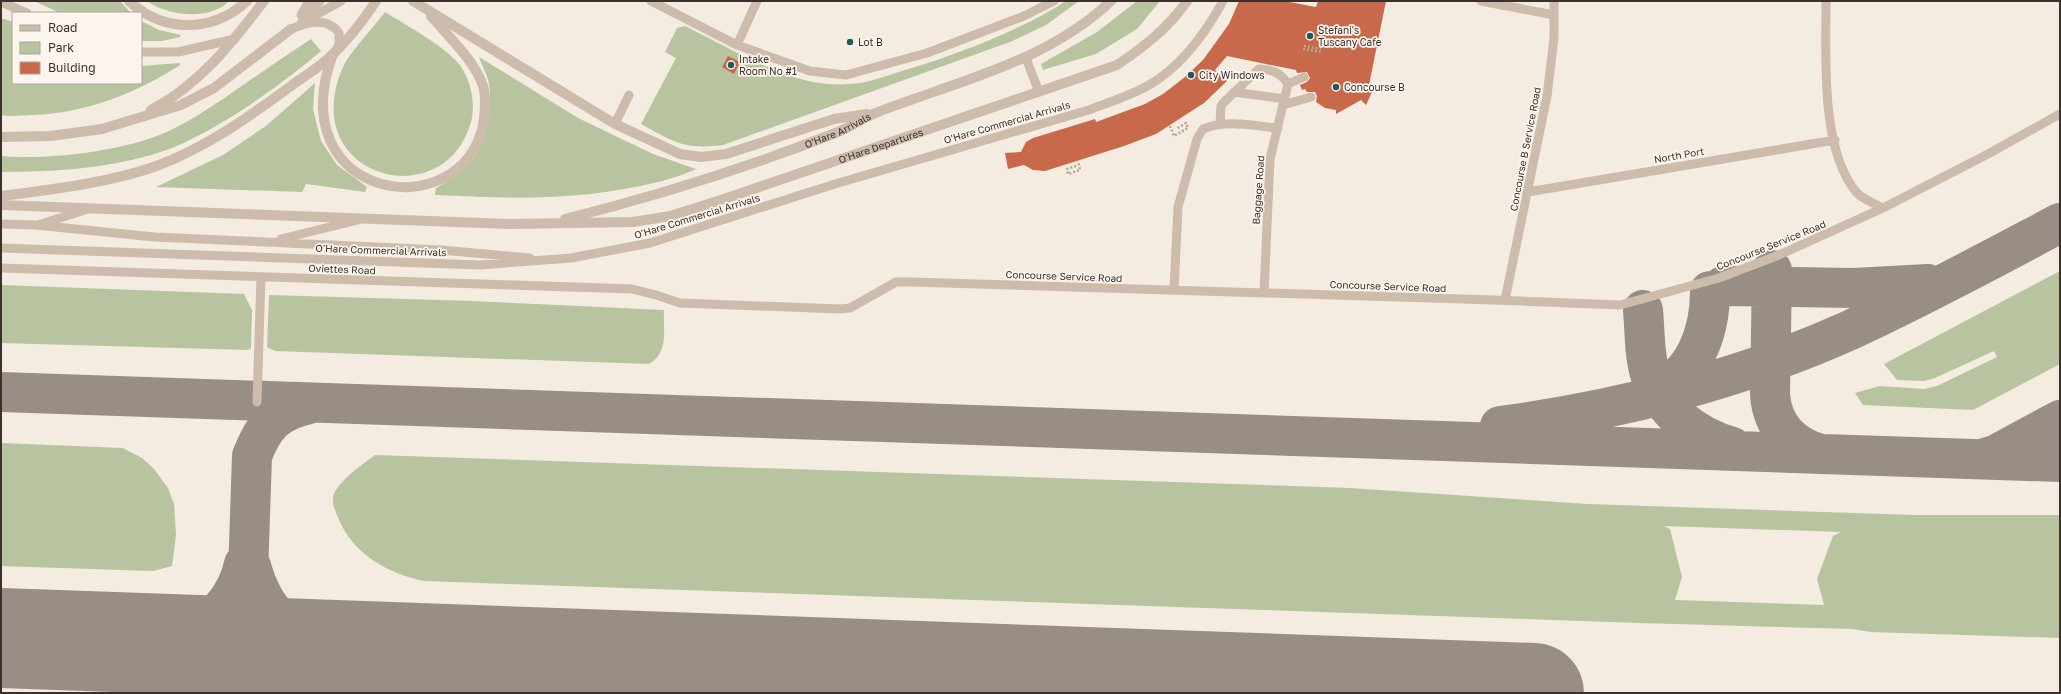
<svg xmlns="http://www.w3.org/2000/svg" width="2061" height="694" viewBox="0 0 2061 694" font-family="'Golos Text',sans-serif">
	<style>
		.green { fill: #b8c4a0; fill-rule: evenodd }
		.lines { fill: none; stroke-linecap: round; stroke-linejoin: round }
		.taxiway { stroke: #988e86; stroke-width: 40 }
		.runway { stroke: #988e86; stroke-width: 100 }
		.building { fill: #c8694b }
		.path { stroke: #b9a596; stroke-width: 2.5; stroke-dasharray: 2 2; stroke-linecap: butt }
		.service { stroke: #cdbbac; stroke-width: 9 }
		.minor { stroke: #cdbbac; stroke-width: 10 }
		.poi-dot { fill: #1f5a5e; stroke: #fbf5ee; stroke-width: 1.5 }
		.labels { text-anchor: middle; dominant-baseline: central; stroke-width: 3.5; stroke-linejoin: round; paint-order: stroke }
		.poi-label { font-size: 10px; fill: #3b302b; stroke: #fbf5ee; text-anchor: start }
		.street-label { font-size: 10px; fill: #3b302b; stroke: #fbf5ee }
	</style>
	<rect width="100%" height="100%" fill="#f4ebe1"/>
	<!-- green -->
	<path class="green" d="M34,1H120L131,13H60Z
		M147,1H229C211,21 167,16 147,1Z
		M1066,1H1079L1046,25L1010,42L723,145C686,150 673,142 641,124L676,58L665,52L677,28L685,26C722,44 772,74 813,82C829,85 845,85 861,83C875,80 888,75 902,71C955,55 1020,31 1066,1Z
		M1137,1H1160L1137,29L1096,54L1043,70L1041,64L1097,32Z
		M385,12C407,26 443,45 459,64C471,80 476,103 471,122C444,218 295,177 343,67C349,53 375,26 385,12Z
		M1,18L13,22V83H141V66L180,63V65C135,94 86,113 32,115C21,115 11,117 1,115Z
		M141,21L159,30L181,35L180,37L162,41H141Z
		M311,39L321,51C279,87 204,141 151,155C102,169 52,172 1,172V156C45,160 113,152 154,137C182,127 208,109 233,92C259,74 285,56 311,39Z
		M479,57L578,118L653,154L696,169C677,178 655,183 635,187C566,201 504,198 435,195L436,188C470,170 486,151 489,111C490,101 491,90 488,80C486,73 482,65 479,57Z
		M315,83L313,109L321,141L337,165L367,187L365,192L306,184L302,192L156,187L223,155L266,126Z
		M2060,271V364L1973,410L1863,405L1855,393L1880,386L1924,389L1937,386L1997,357L1994,351L1935,378L1924,381L1897,380L1884,364Z
		M1,285L244,294L252,310L251,348L248,350L1,343Z
		M269,295L473,301L664,310C663,331 669,352 649,364L275,351L267,347Z
		M1,443L123,448L142,458L154,469L168,488L174,504L176,535L172,566L153,571L1,566Z
		M375,455L1350,488L1588,504L1915,515H2060V638L1870,632L1853,629L1640,623L424,581C389,574 355,555 340,522C337,515 332,505 333,498C334,484 364,463 375,455ZM1664,526L1841,532L1833,536L1817,579L1824,605L1675,600L1682,577L1670,529Z"/>
	<g class="lines">
		<!-- taxiway -->
		<path class="taxiway" d="M1772,270L1770,394C1772,426 1791,446 1821,454
			M1723,286L1854,288L1928,284
			M1643,310C1645,331 1644,357 1651,377C1665,414 1696,436 1732,447
			M1,392L2060,462
			M1654,394C1695,374 1710,333 1710,291
			M1500,426C1616,411 1741,379 1848,331C1920,298 1990,260 2060,223
			M1985,458L1995,455L2060,420
			M251,566C265,618 294,639 345,651
			M151,643C160,641 170,641 178,638C211,627 237,598 244,564
			M151,643L184,652L213,672L227,693
			M244,693L252,456C264,425 275,412 309,404
			M257,693C270,672 291,658 315,652C323,650 334,651 343,651"/>
		<!-- runway -->
		<path class="runway" d="M1,638L1534,693"/>
	</g>
	<!-- building -->
	<path class="building" d="M1239,1H1284L1316,7L1318,1H1386L1368,90L1372,92L1366,105L1361,100L1336,114V110L1325,108L1316,102L1317,96L1315,92H1307L1305,89L1302,90L1300,85L1307,82L1310,78L1307,72L1297,73L1296,70L1227,56L1215,70L1227,81L1204,103L1156,134L1124,146L1045,171L1033,170L1024,165L1008,169L1005,153L1021,152L1026,142L1033,138L1095,119L1096,122L1145,104L1163,94L1185,77L1203,60L1229,24Z
		M728,56L740,62L734,74L722,67Z"/>
	<g class="lines">
		<!-- path -->
		<path class="path" d="M1304,46L1321,49
			M1303,49L1321,52
			M1170,126L1174,136L1188,128L1186,123L1176,129
			M1076,166L1067,169L1068,174L1080,170L1078,161"/>
		<!-- service -->
		<path class="service" d="M651,1L737,45L810,71L846,75L927,53L1024,16L1054,1
			M1481,1L1554,15
			M1826,1C1826,55 1820,150 1857,193C1863,199 1875,204 1883,208
			M1,2L27,13
			M301,15L309,1
			M305,16L320,1
			M301,23L341,1
			M291,29C306,23 327,16 339,33V44L336,51
			M737,45L757,1
			M141,52H178L235,39
			M1026,58L1039,92
			M1234,92L1285,99
			M1283,105L1311,97
			M615,124L629,95
			M1220,124L1221,106L1224,102L1259,69C1273,70 1280,72 1288,84
			M1528,192L1835,140
			M1,224L36,225L154,237L441,250L530,258
			M41,224L88,209
			M281,239L358,220
			M1,248L480,265L571,258L650,243L835,184L1089,110C1109,102 1130,96 1149,85C1182,66 1205,34 1223,1
			M1,268L632,289L656,295L680,303L840,309L850,308L896,282H912L1494,300L1620,305L1719,278L1779,255L1883,208L1988,154L2060,114
			M1174,290L1178,207L1197,139L1203,129C1226,119 1253,126 1278,128
			M1264,293L1270,159L1288,84L1304,77
			M1505,300L1547,96L1554,38V1
			M257,402L261,277"/>
		<!-- minor -->
		<g class="minor">
			<path d="M129,1C164,33 212,33 247,1"/>
			<path d="M413,1L615,124L680,154L701,157L726,154L834,119L867,114"/>
			<path d="M333,54C279,199 460,230 483,125C485,112 487,95 482,83C472,58 448,36 431,16"/>
			<path d="M151,110C199,85 231,44 264,1"/>
			<path d="M1,137L51,136L102,129L181,105L214,88L291,29"/>
			<path d="M1,196C49,190 114,182 159,165C207,147 250,116 291,86C306,75 322,66 334,53C350,38 364,19 376,1"/>
			<path id="s1" d="M1,205L511,224L633,222L670,216L724,199L1117,65C1144,47 1168,28 1187,1"/>
			<path id="s2" d="M565,219C657,196 749,167 838,132C852,126 864,117 878,112C958,81 1047,62 1111,1"/>
		</g>
	</g>
	<!-- markers -->
	<g class="poi-dot">
		<circle cx="1310" cy="36" r="4"/>
		<circle cx="850" cy="42" r="4"/>
		<circle cx="731" cy="65" r="4"/>
		<circle cx="1191" cy="75" r="4"/>
		<circle cx="1336" cy="87" r="4"/>
	</g>
	<g class="labels">
		<!-- poi labels -->
		<g class="poi-label">
			<text x="1318" y="30">Stefani's<tspan x="1318" dy="12">Tuscany Cafe</tspan></text>
			<text x="858" y="42">Lot B</text>
			<text x="739" y="59">Intake<tspan x="739" dy="12">Room No #1</tspan></text>
			<text x="1199" y="75">City Windows</text>
			<text x="1344" y="87">Concourse B</text>
		</g>
		<!-- street labels -->
		<g class="street-label">
			<text transform="translate(1007 122) rotate(-16)">O'Hare Commercial Arrivals</text>
			<text stroke="none"><textPath href="#s2" startOffset="287">O'Hare Arrivals</textPath></text>
			<text stroke="none"><textPath href="#s1" startOffset="892">O'Hare Departures</textPath></text>
			<text transform="translate(1525 149) rotate(-79)">Concourse B Service Road</text>
			<text transform="translate(1679 155) rotate(-10)">North Port</text>
			<text transform="translate(1258 190) rotate(-86)">Baggage Road</text>
			<text transform="translate(697 216) rotate(-17)">O'Hare Commercial Arrivals</text>
			<text transform="translate(1771 245) rotate(-22)">Concourse Service Road</text>
			<text transform="translate(381 250) rotate(2)">O'Hare Commercial Arrivals</text>
			<text transform="translate(342 269) rotate(2)">Oviettes Road</text>
			<text transform="translate(1064 276) rotate(2)">Concourse Service Road</text>
			<text transform="translate(1388 286) rotate(2)">Concourse Service Road</text>
		</g>
	</g>
	<!-- border -->
	<rect width="2061" height="694" fill="none" stroke="#3b302b" stroke-width="4"/>
	<!-- legend -->
	<rect x="12" y="12" width="130" height="72" fill="#fbf5ee" stroke="#aea6a0"/>
	<rect x="20" y="25" width="20" height="6" fill="#cdbbac" stroke="#aea6a0"/>
	<text x="48" y="32" font-size="12" fill="#3b302b">Road</text>
	<rect x="20" y="42" width="20" height="12" fill="#b8c4a0" stroke="#aea6a0"/>
	<text x="48" y="52" font-size="12" fill="#3b302b">Park</text>
	<rect x="20" y="62" width="20" height="12" fill="#c8694b" stroke="#aea6a0"/>
	<text x="48" y="72" font-size="12" fill="#3b302b">Building</text>
</svg>
